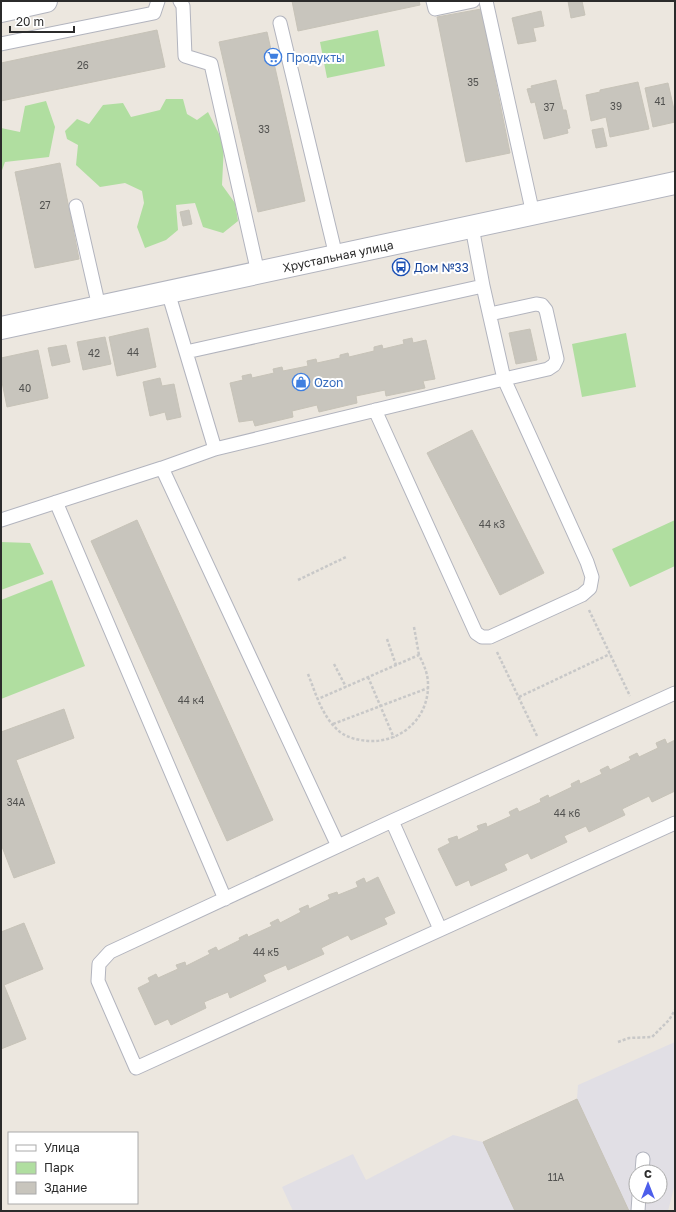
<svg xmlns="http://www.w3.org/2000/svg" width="676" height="1212" viewBox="0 0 676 1212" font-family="'Golos Text',sans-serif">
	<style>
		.industrial { fill: #e1dfe5; fill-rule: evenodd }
		.green { fill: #b0dea0 }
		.building { fill: #c8c5bd; stroke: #c7c3b8 }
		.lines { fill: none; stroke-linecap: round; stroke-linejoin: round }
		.lane-casing { stroke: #b2b4be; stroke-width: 15 }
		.street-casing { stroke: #b2b4be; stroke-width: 24 }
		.secondary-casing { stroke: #b2b4be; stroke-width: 24 }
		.path { stroke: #c8c8c8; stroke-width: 2.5; stroke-dasharray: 3 2; stroke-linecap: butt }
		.lane { stroke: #fff; stroke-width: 13 }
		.street { stroke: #fff; stroke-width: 22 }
		.secondary { stroke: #fff; stroke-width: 22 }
		.labels { text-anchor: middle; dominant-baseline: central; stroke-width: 4; stroke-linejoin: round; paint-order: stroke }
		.number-label { font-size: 10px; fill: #525250 }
		.shop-label { font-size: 12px; fill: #366cbe; stroke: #fff; text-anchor: start }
		.street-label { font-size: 12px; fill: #2b2b2b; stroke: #fff }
		.transit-label { font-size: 12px; fill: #164399; stroke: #fff; text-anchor: start }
	</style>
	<rect width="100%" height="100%" fill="#ece7df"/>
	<!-- industrial -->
	<path class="industrial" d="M675,1042V1184L668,1211H293L282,1187L353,1154L366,1180L453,1135L483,1142L577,1099L578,1085ZM636,1172H660V1196H636Z"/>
	<!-- green -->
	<path class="green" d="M378,30L385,66L327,78L320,42Z
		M166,99H183L187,114L197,120L208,112L224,144L222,185L235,203L238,221L223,233L203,227L195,203L176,205L178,230L166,240L145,248L137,227L144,203L142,191L125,183L100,187L76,165L78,145L67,139L65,131L77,119L89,124L103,105L123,103L131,117L160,110Z
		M46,101L55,127L49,157L5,162L1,173V128L20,132L25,106Z
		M626,333L636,387L582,397L572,344Z
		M675,520V566L630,587L612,549Z
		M1,542L30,543L44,574L1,590Z
		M52,580L85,666L1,699V600Z"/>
	<!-- building -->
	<path class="building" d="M292,1H419L420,5L298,31Z
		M568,1H582L585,15L571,18Z
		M481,9L510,153L466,162L437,17Z
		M541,11L544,26L533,28L536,41L518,44L512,18Z
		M157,30L165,67L1,101V63Z
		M267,32L305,201L258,212L219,42Z
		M556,80L563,110H566L570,128L567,129L568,133L544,139L535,102L531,103L527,89L532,88L531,86Z
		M638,82L649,129L610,137L606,117L591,121L586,95L600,92V90Z
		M668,83L675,114V122L653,127L645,88Z
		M603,128L607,146L596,148L592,130Z
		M60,163L79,259L35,268L15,172Z
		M189,210L192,224L183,226L180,212Z
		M148,328L156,367L117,376L109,337Z
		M530,329L537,360L516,364L509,333Z
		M105,337L111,364L83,370L77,342Z
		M412,338L413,343L426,340L435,379L423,381L425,388L386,396L385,390L356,396L357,403L319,412L317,405L292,411L293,417L255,426L253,420L239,422L230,383L243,380L242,376L251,374L252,378L274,373L273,369L282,367L283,371L308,366L307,361L316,359L317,363L340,358V355L348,353L349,357L374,351V347L382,345L383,349L404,344L403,340Z
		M66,345L70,362L52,366L48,348Z
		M38,350L48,398L7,407L1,377V358Z
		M160,378L162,386L174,384L181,417L167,420L165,412L150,416L143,382Z
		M472,430L544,573L500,595L427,453Z
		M137,520L273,820L227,841L91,541Z
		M64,709L74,738L16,760L55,863L14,878L1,844V732Z
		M665,739L667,744L675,740V791L652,802L649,796L622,809L625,815L589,832L586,826L564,836L567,842L531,859L528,853L504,864L507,870L471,886L469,880L456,886L438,849L450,843L448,839L457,836L458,840L479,830L477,826L486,823L487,827L511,816L509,812L517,808L519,812L541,802L540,799L548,795L549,798L572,787L571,784L579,780L580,784L602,774L600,770L608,766L610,770L631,760L629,757L637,753L639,757L658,748L656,743Z
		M378,877L395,913L384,918L387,924L351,940L348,935L321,948L324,954L288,970L286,965L263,975L266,981L230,998L228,992L204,1002L206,1008L171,1025L168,1019L155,1025L138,988L150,982L148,978L156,974L158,978L178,969L176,965L185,962L186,966L210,954L208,951L216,947L218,951L240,940L239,938L247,934L248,937L272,926L270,923L278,919L280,923L301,912L299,909L308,905L309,909L330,899L328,895L337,892L338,895L358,887L356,882L364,878L366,883Z
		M24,923L43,969L4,985L26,1039L1,1049V932Z
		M577,1099L629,1211H515L483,1142Z"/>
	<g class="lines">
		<defs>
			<path id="lane" d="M180,1L183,6L185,56L211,64L258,273
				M433,1L435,9L473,1
				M486,1L533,214
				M280,23L336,256
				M1,44L154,13L158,1
				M76,206L99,307
				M483,286L504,379L548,369L554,365L557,359L546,310L542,305L536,304L490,314
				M168,292L215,449
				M186,352L483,286L472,227
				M162,468L338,846
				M56,502L225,899
				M1,520L162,468L215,449L504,379L587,562L592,577L590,588L582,595L490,637H482L476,633L375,410
				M675,693L392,821L110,952L99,964L98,981L136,1068L675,823
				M392,821L440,929
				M642,1172L643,1159
				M638,1211L639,1196"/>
			<path id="street" d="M1,11L46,1"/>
			<path id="secondary" d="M1,328L675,183"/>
		</defs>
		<!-- lane casing -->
		<use href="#lane" class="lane-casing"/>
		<!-- street casing -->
		<use href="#street" class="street-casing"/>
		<!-- secondary casing -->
		<use href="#secondary" class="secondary-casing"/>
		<!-- path -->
		<path class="path" d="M298,580L346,557
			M589,610L630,696
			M414,627L419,655
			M387,639L396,665
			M497,652L537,736
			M334,664L346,687
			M308,674C316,694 322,717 340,732C348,738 358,740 368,741C401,743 429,718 428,684C428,674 424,665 419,655L318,699
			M368,677L394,738
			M519,697L610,654
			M333,724L428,688
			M618,1042L629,1038L652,1037L669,1020L675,1010"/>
		<!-- lane -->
		<use href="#lane" class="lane"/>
		<!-- street -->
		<use href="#street" class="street"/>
		<!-- secondary -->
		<use href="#secondary" class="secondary"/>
	</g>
	<!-- icons -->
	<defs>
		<symbol id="supermarket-ring" viewBox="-11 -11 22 22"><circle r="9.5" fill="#fff" stroke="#3f7fe0" stroke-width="1.5"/><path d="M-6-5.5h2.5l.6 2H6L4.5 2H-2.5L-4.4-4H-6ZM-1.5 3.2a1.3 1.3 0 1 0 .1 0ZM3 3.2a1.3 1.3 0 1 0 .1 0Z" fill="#3f7fe0"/></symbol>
		<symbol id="bus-ring" viewBox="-11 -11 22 22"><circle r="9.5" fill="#fff" stroke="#1a4fb4" stroke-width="1.5"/><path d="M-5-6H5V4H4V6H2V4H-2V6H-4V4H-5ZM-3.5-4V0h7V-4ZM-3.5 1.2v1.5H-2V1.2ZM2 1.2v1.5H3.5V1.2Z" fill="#1a4fb4"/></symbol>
		<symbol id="shop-ring" viewBox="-11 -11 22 22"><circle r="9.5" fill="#fff" stroke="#3f7fe0" stroke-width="1.5"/><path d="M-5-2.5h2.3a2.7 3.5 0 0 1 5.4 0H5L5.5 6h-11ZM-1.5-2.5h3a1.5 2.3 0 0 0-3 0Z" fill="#3f7fe0"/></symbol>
	</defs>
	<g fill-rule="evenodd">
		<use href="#supermarket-ring" x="263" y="47" width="20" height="20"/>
		<use href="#bus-ring" x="391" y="257" width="20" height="20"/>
		<use href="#shop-ring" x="291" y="372" width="20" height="20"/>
	</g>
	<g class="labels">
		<!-- number labels -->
		<g class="number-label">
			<text x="83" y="65">26</text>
			<text x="473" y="82">35</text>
			<text x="660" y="101">41</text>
			<text x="616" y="106">39</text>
			<text x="549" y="107">37</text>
			<text x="264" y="129">33</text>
			<text x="45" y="205">27</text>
			<text x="133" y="352">44</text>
			<text x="94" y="353">42</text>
			<text x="25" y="388">40</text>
			<text x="492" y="524">44 к3</text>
			<text x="191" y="700">44 к4</text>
			<text x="16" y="802">34А</text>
			<text x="567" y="813">44 к6</text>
			<text x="266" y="952">44 к5</text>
			<text x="556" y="1177">11А</text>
		</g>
		<!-- shop labels -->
		<g class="shop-label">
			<text x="286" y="57">Продукты</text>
			<text x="314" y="382">Ozon</text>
		</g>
		<!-- street labels -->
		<g class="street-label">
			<text transform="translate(338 256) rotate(-12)">Хрустальная улица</text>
		</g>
		<!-- transit labels -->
		<g class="transit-label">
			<text x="414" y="267">Дом №33</text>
		</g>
	</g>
	<!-- border -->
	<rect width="676" height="1212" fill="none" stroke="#2b2b2b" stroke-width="4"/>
	<!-- legend -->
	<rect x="8" y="1132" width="130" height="72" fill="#ffffff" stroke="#aaaaaa"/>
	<rect x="16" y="1145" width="20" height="6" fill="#ffffff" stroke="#aaaaaa"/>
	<text x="44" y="1152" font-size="12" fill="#2b2b2b">Улица</text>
	<rect x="16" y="1162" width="20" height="12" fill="#b0dea0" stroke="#aaaaaa"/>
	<text x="44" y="1172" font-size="12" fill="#2b2b2b">Парк</text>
	<rect x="16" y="1182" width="20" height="12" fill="#c8c5bd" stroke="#aaaaaa"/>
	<text x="44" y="1192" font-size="12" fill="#2b2b2b">Здание</text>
	<!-- north arrow -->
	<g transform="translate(648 1184)"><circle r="19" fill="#ffffff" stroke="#aaaaaa"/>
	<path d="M0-3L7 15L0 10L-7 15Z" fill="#4d5eeb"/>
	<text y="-6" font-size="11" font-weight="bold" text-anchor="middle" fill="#2b2b2b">С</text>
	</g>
	<!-- scale -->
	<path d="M10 26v6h64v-6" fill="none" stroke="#2b2b2b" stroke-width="2"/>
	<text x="16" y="26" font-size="12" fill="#2b2b2b" stroke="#ffffff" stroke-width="3" paint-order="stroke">20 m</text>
</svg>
